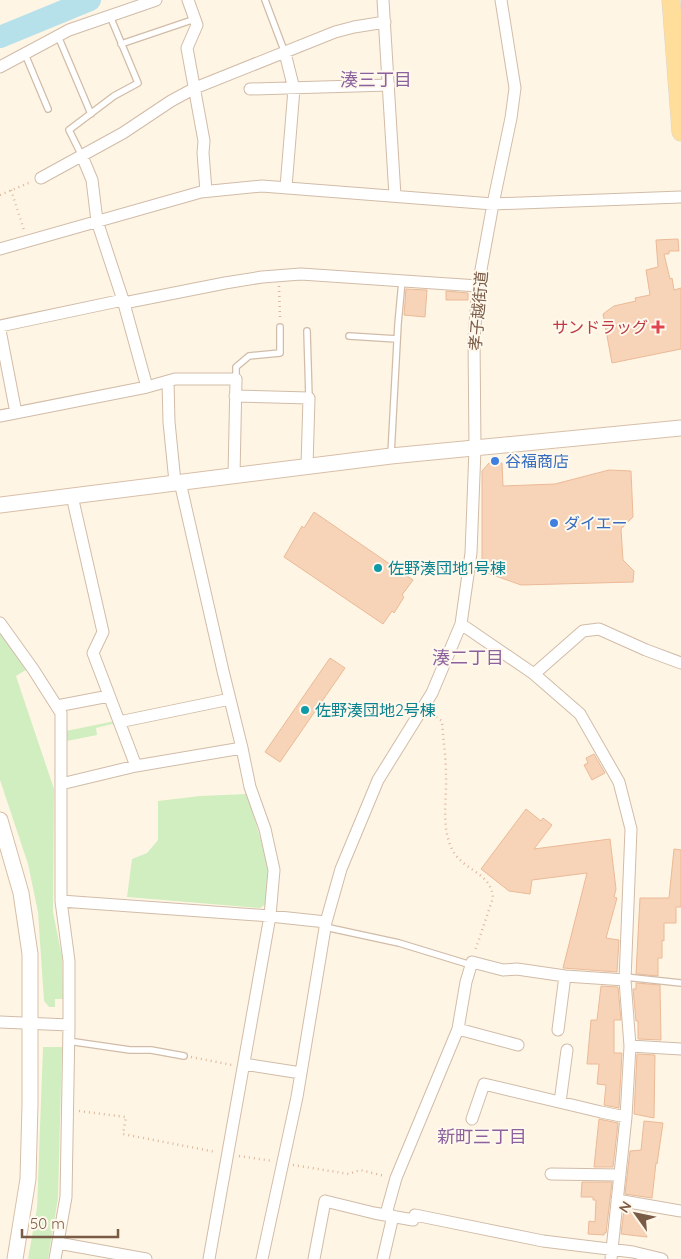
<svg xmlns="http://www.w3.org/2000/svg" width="681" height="1259" viewBox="0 0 681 1259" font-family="Quicksand,'Noto Sans JP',sans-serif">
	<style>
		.green { fill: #d1eec0 }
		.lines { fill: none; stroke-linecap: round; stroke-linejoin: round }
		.river { stroke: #b6e1ea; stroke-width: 22 }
		.building { fill: #f7d3b8; stroke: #ebba97 }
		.lane-casing { stroke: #d1bca8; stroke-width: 8 }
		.street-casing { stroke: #d1bca8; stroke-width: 13 }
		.secondary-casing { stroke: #d7bfa8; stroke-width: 17 }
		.primary-casing { stroke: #dcd4cf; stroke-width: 19 }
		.path { stroke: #dcb79b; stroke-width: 2.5; stroke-dasharray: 1 4; stroke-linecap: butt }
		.lane { stroke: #fff; stroke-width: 5.5 }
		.street { stroke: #fff; stroke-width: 11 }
		.secondary { stroke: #fff; stroke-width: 15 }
		.primary { stroke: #ffdd9a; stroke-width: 18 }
		.health-dot { fill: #e0444e; stroke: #fff8ec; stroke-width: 2 }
		.shop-dot { fill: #3f7fe0; stroke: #fff8ec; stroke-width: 2 }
		.culture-dot { fill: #0f9aa8; stroke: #fff8ec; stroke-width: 2 }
		.labels { text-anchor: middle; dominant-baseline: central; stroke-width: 4; stroke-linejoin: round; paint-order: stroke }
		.street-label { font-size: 16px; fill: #7a5b46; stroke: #fff8ec }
		.health-label { font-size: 16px; fill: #be3a42; stroke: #fff8ec; text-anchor: end }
		.shop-label { font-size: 16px; fill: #366cbe; stroke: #fff8ec; text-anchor: start }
		.culture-label { font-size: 16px; fill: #0d838f; stroke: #fff8ec; text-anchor: start }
		.neighbourhood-label { font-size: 18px; fill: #8c619e; stroke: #fff8ec }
	</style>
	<rect width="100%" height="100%" fill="#fff5e4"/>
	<!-- green -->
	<path class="green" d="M0,629L26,670L16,676L54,789L53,912L62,957L63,999H55V1007H49L44,1001L38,912L28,864L0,780Z
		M115,721L116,723L96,728L97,735L67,741L66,731Z
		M247,794L268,864L266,904L260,908L127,897L132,859L147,853L158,840V801L200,796Z
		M43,1047H62L58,1198L48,1259H28L37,1208Z"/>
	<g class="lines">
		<!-- river -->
		<path class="river" d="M0,37L90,0"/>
	</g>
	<!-- building -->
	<path class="building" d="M678,239L679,251H669V254H664L670,279L672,278L674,290L681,288V349L612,363L603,314L614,306L636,301L635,298L650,295L646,270L658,267L656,240Z
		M406,289L427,290L425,317L404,315Z
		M446,291L468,293V300H446Z
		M489,463H502L503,486L555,484L609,470L631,471L633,517L621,529L623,560L634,571L633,582L521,585L482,571V471Z
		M314,512L413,580L402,595L404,597L394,613L392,611L383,624L284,557L302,526L304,528Z
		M330,658L345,668L280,762L265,752Z
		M594,754L605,773L592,780L584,765L588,763L586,758Z
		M526,809L541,821L543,818L552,825L534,849L610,839L616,889L614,897L617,898L606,938L619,940L617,972L563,968L587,873L532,880L530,894L509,891L481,869Z
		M674,849L681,850V907H676V923H664V941L662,940V958H658V976L636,974L640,898H669Z
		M636,983L660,985L661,1040L638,1039V1021H636L633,989H636Z
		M601,986L618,987L621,1020H614V1053H622L619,1108L604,1105L606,1085L597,1084L599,1064H587L591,1020H597Z
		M637,1054L655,1055L654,1118L634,1114Z
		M599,1119L618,1123L613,1167H594Z
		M644,1121L663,1123L657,1164L656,1163L652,1198L625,1194L630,1151L641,1150Z
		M582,1182H612L606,1233H604V1235L588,1234L589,1221L595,1222L596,1200H593V1197H581Z
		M624,1209L648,1213L647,1237L621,1234Z"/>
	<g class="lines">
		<defs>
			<path id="lane" d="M265,0L285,53
				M58,36L91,114
				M121,44L195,19
				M25,54L48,109
				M82,156L69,130L114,96L138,83L110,16
				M307,331L309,398
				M349,336L397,339
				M236,379V367L249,356L280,353V327
				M391,454L398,324L402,281
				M325,927L399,943L471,965
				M625,977L681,983
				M68,1041L130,1050H151L184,1056"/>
			<path id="street" d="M188,0L197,25L187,48L204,141L203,153L206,191
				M383,0L395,196
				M285,53L294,89L286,187
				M0,67L69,30L156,0
				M250,89L389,85
				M82,156L92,180L97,221L123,300L147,387
				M41,178L123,133L171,101L195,88L335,32L354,27L385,22
				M0,249L201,192L262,186L493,204L681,197
				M124,303L225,283L262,277L301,274L478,286
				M0,326L123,300
				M0,330L16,413
				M168,381L169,422L175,482
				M235,396L309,398L307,466
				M0,416L147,387L175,379H236L234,475
				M180,482L223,671L242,748L250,787L265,829L274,870L270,916L209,1259
				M72,496L103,632L93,653L136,766
				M0,623L33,669L61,713V901L69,961V1025L66,1197L55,1259
				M461,624L534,674L580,714L619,782L631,829L625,980L630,1046L626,1117L611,1259
				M534,674L583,631L599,629L646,650L681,663
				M57,706L109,696
				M119,722L230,699
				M61,784L136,766L242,748
				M61,901L270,916L326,922
				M0,1022L69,1025
				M458,1029L518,1045
				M558,1030L565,976
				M630,1046L681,1049
				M244,1064L301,1073
				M560,1102L567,1050
				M472,1119L484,1084L601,1112L626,1117
				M551,1174L620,1175
				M617,1200L681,1211
				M386,1214L396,1178L458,1029L466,982L472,962L503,970L517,969L565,976L625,980
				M58,1243L146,1259
				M262,1259L297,1097L326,922L341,869L378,780L432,693L461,624L471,553L475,449L474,339L478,286L493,204L511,118L515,88L501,0
				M314,1259L325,1201L374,1213L413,1220L415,1215L543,1241L633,1252L662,1259
				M383,1259L393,1216"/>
			<path id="secondary" d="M0,505L391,456L681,428
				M0,820L21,893L30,954V1104L28,1179L15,1259"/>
			<path id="primary" d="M671,0L681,132"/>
		</defs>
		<!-- lane casing -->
		<use href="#lane" class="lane-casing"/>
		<!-- street casing -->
		<use href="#street" class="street-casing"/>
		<!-- secondary casing -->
		<use href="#secondary" class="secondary-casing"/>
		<!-- primary casing -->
		<use href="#primary" class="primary-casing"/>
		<!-- path -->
		<path class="path" d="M11,190L24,230
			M0,195L31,182
			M279,286L280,318
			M432,714L442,721C443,739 446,757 446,774C447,798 441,824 451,847C461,871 491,871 493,898L475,951
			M191,1057L232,1065
			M79,1111L126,1117L123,1134L216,1152
			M239,1156L273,1161
			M293,1165L349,1174L360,1170L385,1176"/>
		<!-- lane -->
		<use href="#lane" class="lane"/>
		<!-- street -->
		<use href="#street" class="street"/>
		<!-- secondary -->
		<use href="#secondary" class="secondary"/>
		<!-- primary -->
		<use href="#primary" class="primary"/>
	</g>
	<!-- markers -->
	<path class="health-dot" d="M655.5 319.5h5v5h5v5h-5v5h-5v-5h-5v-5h5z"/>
	<g class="shop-dot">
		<circle cx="495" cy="461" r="5"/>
		<circle cx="554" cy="523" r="5"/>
	</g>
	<g class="culture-dot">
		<circle cx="378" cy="568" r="5"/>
		<circle cx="305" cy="710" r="5"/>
	</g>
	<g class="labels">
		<!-- street labels -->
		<g class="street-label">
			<text transform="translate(478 311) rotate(-85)">孝子越街道</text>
		</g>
		<!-- health labels -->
		<g class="health-label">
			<text x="648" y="327">サンドラッグ</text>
		</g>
		<!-- shop labels -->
		<g class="shop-label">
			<text x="505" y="461">谷福商店</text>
			<text x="564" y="523">ダイエー</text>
		</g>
		<!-- culture labels -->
		<g class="culture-label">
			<text x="388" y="568">佐野湊団地1号棟</text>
			<text x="315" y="710">佐野湊団地2号棟</text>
		</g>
		<!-- neighbourhood labels -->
		<g class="neighbourhood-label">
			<text x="376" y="79">湊三丁目</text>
			<text x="468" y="657">湊二丁目</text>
			<text x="482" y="1136">新町三丁目</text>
		</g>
	</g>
	<!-- north arrow -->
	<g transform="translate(636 1214) rotate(303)" stroke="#fff8ec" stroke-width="4" paint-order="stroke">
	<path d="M0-4L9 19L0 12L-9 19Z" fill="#7a5b46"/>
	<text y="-8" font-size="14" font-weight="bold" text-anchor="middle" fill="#7a5b46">N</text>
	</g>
	<!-- scale -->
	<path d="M22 1229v8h96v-8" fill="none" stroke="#7a5b46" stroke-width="2.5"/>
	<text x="30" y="1229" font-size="15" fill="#7a5b46" stroke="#fff8ec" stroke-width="4" paint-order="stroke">50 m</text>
</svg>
